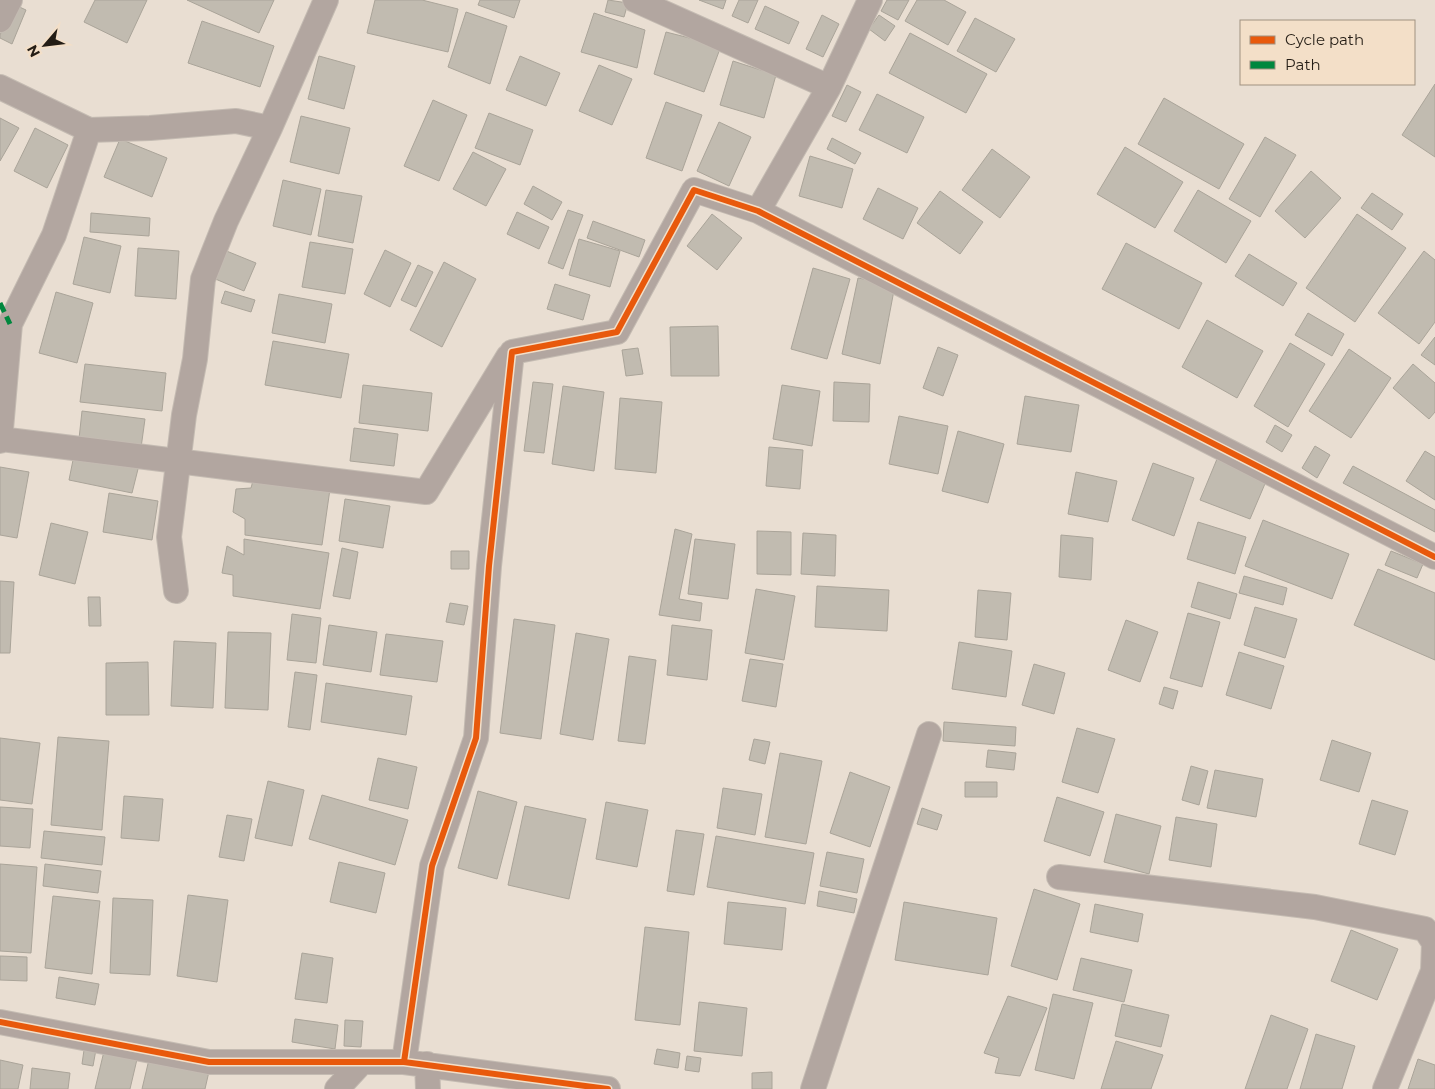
<svg xmlns="http://www.w3.org/2000/svg" width="1435" height="1089" viewBox="0 0 1435 1089" font-family="Montserrat,sans-serif">
	<style>
		.building { fill: #c1bbb0; stroke: #aaa499 }
		.lines { fill: none; stroke-linecap: round; stroke-linejoin: round }
		.street-casing { stroke: #c4bbb2; stroke-width: 26 }
		.street { stroke: #b2a6a0; stroke-width: 24 }
		.quiet { stroke: #00873e; stroke-width: 5; stroke-dasharray: 10 5; stroke-linecap: butt }
		.cycleway-casing { stroke: #f3dfc8; stroke-width: 9 }
		.cycleway { stroke: #e8590c; stroke-width: 6 }
	</style>
	<rect width="100%" height="100%" fill="#e9ded2"/>
	<!-- building -->
	<path class="building" d="M95,0H147L127,43L84,22Z
		M187,0H274L259,33Z
		M375,0H422L458,9L448,52L367,33Z
		M480,0H520L514,18L478,5Z
		M608,0L628,3L624,17L605,12Z
		M699,0H726L723,9Z
		M739,0H758L748,23L732,16Z
		M887,0H909L898,20L881,11Z
		M917,0H944L966,12L948,45L905,21Z
		M13,4L26,10L12,44L0,38V35Z
		M765,6L799,22L789,44L755,29Z
		M466,12L507,26L490,84L448,67Z
		M594,13L645,30L637,68L581,52Z
		M822,15L839,24L823,57L806,49Z
		M879,15L895,26L885,41L869,29Z
		M975,18L1015,39L996,72L957,51Z
		M202,21L274,46L260,87L188,63Z
		M666,32L721,46L704,92L654,74Z
		M910,33L987,74L966,113L889,73Z
		M319,56L355,66L344,109L308,99Z
		M520,56L560,73L546,106L506,90Z
		M733,61L776,75L764,118L720,105Z
		M599,65L632,79L612,125L579,111Z
		M1435,84V157L1402,135Z
		M847,85L861,92L846,122L832,116Z
		M877,94L924,117L907,153L859,130Z
		M1164,98L1244,144L1219,189L1138,144Z
		M433,100L467,115L439,181L404,166Z
		M666,102L702,115L682,171L646,158Z
		M489,113L533,130L520,165L475,148Z
		M301,116L350,128L339,174L290,162Z
		M0,118L19,128L0,161Z
		M719,122L751,137L729,186L697,171Z
		M35,128L68,145L47,188L14,171Z
		M1265,137L1296,155L1260,217L1229,199Z
		M832,138L861,153L855,164L827,149Z
		M120,139L167,158L152,197L104,177Z
		M1125,147L1183,182L1155,228L1097,194Z
		M992,149L1030,177L1000,218L962,190Z
		M473,152L506,169L486,206L453,189Z
		M810,156L853,169L842,208L799,196Z
		M1311,171L1341,198L1305,238L1275,211Z
		M283,180L321,189L311,235L273,226Z
		M533,186L562,202L552,220L524,204Z
		M878,188L918,208L903,239L863,219Z
		M326,190L362,196L353,243L318,236Z
		M1198,190L1251,221L1226,263L1174,231Z
		M940,191L983,222L960,254L917,223Z
		M1372,193L1403,214L1392,230L1361,208Z
		M568,210L583,215L563,269L548,263Z
		M517,212L549,227L539,249L507,234Z
		M91,213L150,218L149,236L90,232Z
		M712,214L742,238L717,270L687,246Z
		M1357,214L1406,248L1355,322L1306,288Z
		M593,221L645,240L639,257L587,238Z
		M84,237L121,246L110,293L73,284Z
		M579,239L620,251L610,287L569,275Z
		M310,242L353,249L345,294L302,287Z
		M1126,243L1202,283L1179,329L1102,289Z
		M138,248L179,251L176,299L135,296Z
		M224,250L256,263L244,291L213,278Z
		M385,250L411,263L390,307L364,294Z
		M1424,251L1435,260V322L1419,344L1378,313Z
		M1249,254L1297,283L1283,306L1235,276Z
		M444,262L476,279L442,347L410,330Z
		M418,265L433,272L416,307L401,300Z
		M813,268L850,279L827,359L791,349Z
		M858,278L895,285L880,364L842,354Z
		M555,284L590,295L583,320L547,309Z
		M225,291L255,300L251,312L221,303Z
		M56,292L93,303L77,363L39,353Z
		M279,294L332,304L325,343L272,333Z
		M1308,313L1344,334L1332,356L1295,335Z
		M1207,320L1263,351L1237,398L1182,367Z
		M718,326L719,376H671L670,327Z
		M1435,337V365L1421,355Z
		M273,341L349,354L341,398L265,385Z
		M1290,343L1325,364L1288,427L1254,406Z
		M938,347L958,355L943,396L923,388Z
		M638,348L643,374L626,376L622,350Z
		M1349,349L1391,378L1351,438L1309,411Z
		M85,364L166,373L162,411L80,402Z
		M1413,364L1435,383V412L1429,419L1393,388Z
		M533,382L553,384L544,453L524,451Z
		M834,382L870,384L869,422L833,421Z
		M363,385L432,393L428,431L359,423Z
		M782,385L820,391L812,446L773,439Z
		M563,386L604,392L594,471L552,464Z
		M1025,396L1079,405L1071,452L1017,444Z
		M620,398L662,402L656,473L615,469Z
		M82,411L145,419L140,455L78,448Z
		M899,416L948,426L938,474L889,464Z
		M1275,425L1292,435L1282,452L1266,442Z
		M354,428L398,434L394,466L350,461Z
		M958,431L1004,444L988,503L942,491Z
		M1315,446L1330,455L1317,478L1302,468Z
		M769,447L803,450L800,489L766,486Z
		M1425,451L1435,457V500L1406,481Z
		M74,455L139,465L132,493L69,480Z
		M1217,459L1267,479L1250,519L1200,500Z
		M1153,463L1194,478L1174,536L1132,520Z
		M1353,466L1435,510V532L1343,483Z
		M0,467L29,472L17,538L0,535Z
		M1076,472L1117,481L1108,522L1068,514Z
		M254,477L330,489L322,545L245,535V519L233,512L236,489L251,488Z
		M109,493L158,501L152,540L103,532Z
		M345,499L390,506L383,548L339,541Z
		M1263,520L1349,554L1332,599L1245,566Z
		M1198,522L1246,537L1235,574L1187,559Z
		M51,523L88,532L75,584L39,575Z
		M675,529L692,534L679,599L702,603L700,621L659,615Z
		M757,531L791,532V575L757,574Z
		M803,533L836,535L835,576L801,574Z
		M1061,535L1093,538L1091,580L1059,577Z
		M244,539L329,553L320,609L233,596V575L222,573L227,546L244,555Z
		M695,539L735,544L728,599L688,594Z
		M342,548L358,552L350,599L333,596Z
		M451,551H469V569H451Z
		M1391,551L1423,564L1417,578L1385,565Z
		M1378,569L1435,593V660L1354,625Z
		M1244,576L1287,588L1283,605L1239,593Z
		M0,581L14,582L10,653H0Z
		M1198,582L1237,594L1230,619L1191,607Z
		M817,586L889,590L887,631L815,627Z
		M756,589L795,596L784,660L745,653Z
		M978,590L1011,593L1007,640L975,637Z
		M88,597H100L101,626H89Z
		M450,603L468,606L464,625L446,622Z
		M1255,607L1297,619L1285,658L1244,645Z
		M1188,613L1220,622L1202,687L1170,678Z
		M292,614L321,618L316,663L287,660Z
		M514,619L555,625L541,739L500,733Z
		M1126,620L1158,632L1140,682L1108,670Z
		M329,625L377,632L371,672L323,665Z
		M672,625L712,630L707,680L667,675Z
		M228,632L271,633L268,710L225,708Z
		M576,633L609,639L593,740L560,734Z
		M386,634L443,641L437,682L380,675Z
		M174,641L216,643L213,708L171,706Z
		M959,642L1012,651L1006,697L952,689Z
		M1239,652L1284,666L1271,709L1226,695Z
		M629,656L656,660L645,744L618,741Z
		M750,659L783,664L776,707L742,701Z
		M148,662L149,715H106V663Z
		M1034,664L1065,673L1054,714L1022,705Z
		M295,672L317,675L310,730L288,727Z
		M326,683L412,696L406,735L321,722Z
		M1164,687L1178,691L1173,709L1159,704Z
		M944,722L1016,727L1015,746L943,741Z
		M1077,728L1115,739L1098,793L1062,782Z
		M58,737L109,741L102,830L51,825Z
		M0,738L40,743L32,804L0,800Z
		M754,739L770,742L765,764L749,760Z
		M1332,740L1371,753L1359,792L1320,780Z
		M988,750L1016,753L1014,770L986,767Z
		M780,753L822,761L806,844L765,837Z
		M378,758L417,767L408,809L369,800Z
		M1191,766L1208,771L1199,805L1182,800Z
		M1215,770L1263,779L1256,817L1207,808Z
		M850,772L890,787L870,847L830,833Z
		M268,781L304,790L292,846L255,838Z
		M965,782H997V797H965Z
		M723,788L762,794L755,835L717,828Z
		M478,791L517,802L497,879L458,868Z
		M322,795L408,820L395,865L309,839Z
		M124,796L163,799L159,841L121,838Z
		M1057,797L1104,812L1090,856L1044,841Z
		M1372,800L1408,811L1395,855L1359,844Z
		M606,802L648,810L637,867L596,859Z
		M525,806L586,819L569,899L508,885Z
		M0,807L33,809L30,848L0,846Z
		M922,808L942,815L937,830L917,824Z
		M1116,814L1161,826L1149,874L1104,862Z
		M227,815L252,819L244,861L219,857Z
		M1176,817L1217,824L1211,867L1169,860Z
		M676,830L704,834L694,895L667,891Z
		M44,831L105,837L102,865L41,858Z
		M716,836L814,853L805,904L707,887Z
		M827,852L864,859L857,893L820,886Z
		M339,862L385,873L376,913L330,902Z
		M0,864L37,867L31,953L0,951Z
		M45,864L101,871L98,893L43,886Z
		M1034,889L1080,904L1057,980L1011,966Z
		M819,891L857,899L854,913L817,906Z
		M188,895L228,900L217,982L177,976Z
		M53,896L100,901L92,974L45,968Z
		M113,898L153,900L150,975L110,973Z
		M728,902L786,908L782,950L724,944Z
		M904,902L997,918L988,975L895,960Z
		M1095,904L1143,914L1138,942L1090,932Z
		M645,927L689,932L680,1025L635,1020Z
		M1351,930L1398,949L1377,1000L1331,981Z
		M302,953L333,958L327,1003L295,999Z
		M0,956L27,957V981L0,980Z
		M1081,958L1132,970L1124,1002L1073,990Z
		M59,977L99,984L95,1005L56,998Z
		M1053,994L1093,1003L1074,1079L1035,1070Z
		M1008,996L1047,1008L1020,1076L995,1073L999,1058L984,1053Z
		M699,1002L747,1008L742,1056L694,1051Z
		M1122,1004L1169,1015L1161,1047L1115,1036Z
		M1271,1015L1308,1029L1287,1089H1245Z
		M295,1019L338,1025L335,1049L292,1042Z
		M345,1020L363,1021L361,1047L344,1046Z
		M1316,1034L1355,1046L1342,1089H1300Z
		M1116,1041L1163,1055L1151,1089H1101Z
		M85,1043L97,1044L93,1066L82,1064Z
		M105,1047L138,1055L130,1089H95Z
		M657,1049L680,1053L678,1068L654,1064Z
		M151,1051L210,1067L205,1089H142Z
		M687,1056L701,1058L699,1072L685,1070Z
		M1418,1059L1435,1065V1089H1408Z
		M0,1060L23,1065L18,1089H0Z
		M32,1068L70,1073L68,1089H30Z
		M772,1072V1089H752V1073Z"/>
	<g class="lines">
		<defs>
			<path id="street" d="M635,0L829,87
				M0,20L10,0
				M0,87L89,130L150,128L236,121L270,128L326,0
				M758,211L829,87L870,0
				M0,439L426,492L508,357
				M0,441L10,324L54,235L89,130
				M176,591L169,537L184,415L195,359L203,279L226,221L270,128
				M1059,877L1315,907L1425,929L1434,943L1433,971L1385,1089
				M0,1022L209,1062H404L608,1089
				M404,1062L432,866L476,738L489,566L512,352L617,332L694,190L758,211L1435,557
				M427,1064L428,1089
				M337,1089L362,1062
				M813,1089L929,734"/>
		</defs>
		<!-- street casing -->
		<use href="#street" class="street-casing"/>
		<!-- street -->
		<use href="#street" class="street"/>
		<!-- quiet -->
		<path class="quiet" d="M0,303L10,324"/>
		<defs>
			<path id="cycleway" d="M0,1022L209,1062H404L608,1089
				M404,1062L432,866L476,738L489,566L512,352L617,332L694,190L758,211L1435,557"/>
		</defs>
		<!-- cycleway casing -->
		<use href="#cycleway" class="cycleway-casing"/>
		<!-- cycleway -->
		<use href="#cycleway" class="cycleway"/>
	</g>
	<!-- legend -->
	<rect x="1240" y="20" width="175" height="65" fill="#f3dfc8" stroke="#a09180"/>
	<rect x="1250" y="36" width="25" height="8" fill="#e8590c" stroke="#a09180"/>
	<text x="1285" y="45" font-size="15" fill="#241d15">Cycle path</text>
	<rect x="1250" y="61" width="25" height="8" fill="#00873e" stroke="#a09180"/>
	<text x="1285" y="70" font-size="15" fill="#241d15">Path</text>
	<!-- north arrow -->
	<g transform="translate(45 45) rotate(242)" stroke="#f3dfc8" stroke-width="4" paint-order="stroke">
	<path d="M0-4L9 19L0 12L-9 19Z" fill="#241d15"/>
	<text y="-8" font-size="14" font-weight="bold" text-anchor="middle" fill="#241d15">N</text>
	</g>
</svg>
